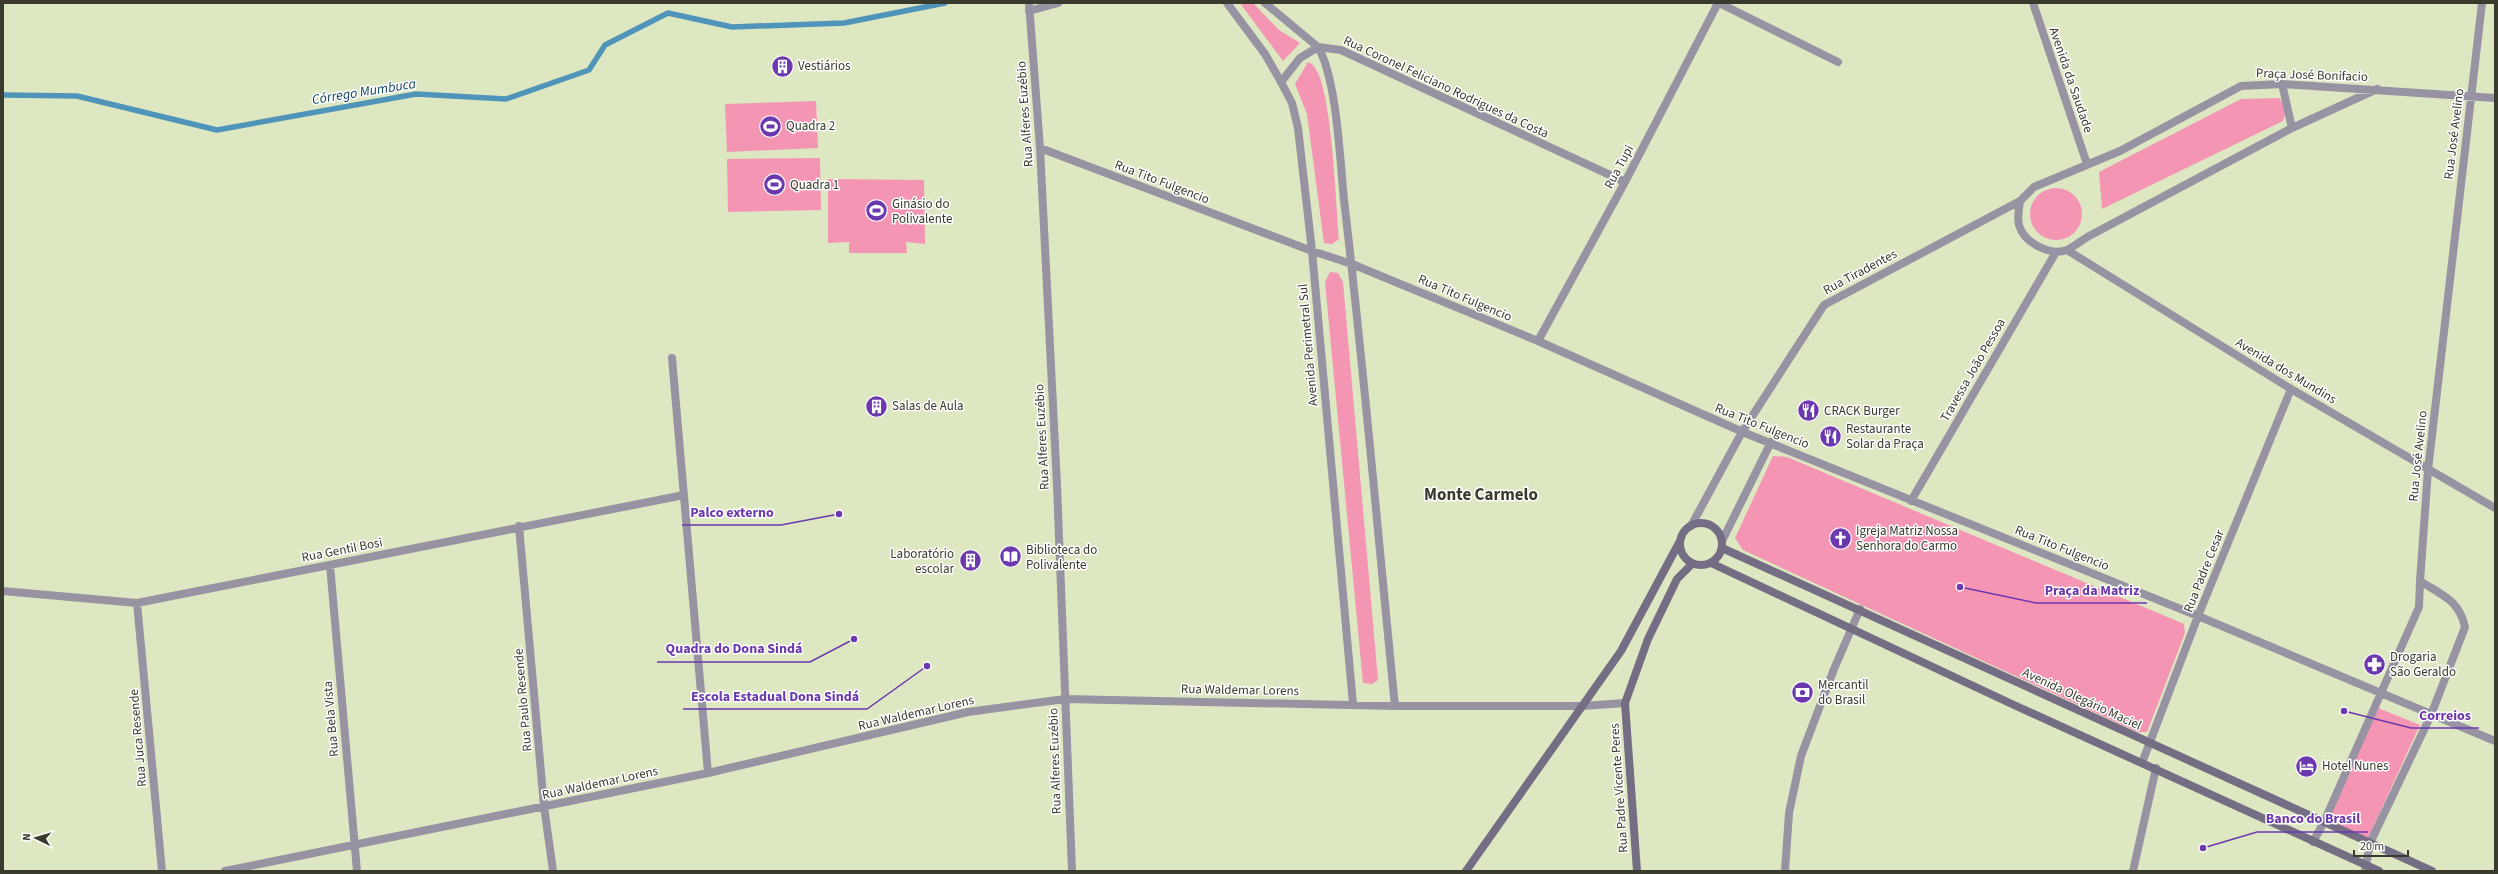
<svg xmlns="http://www.w3.org/2000/svg" width="2498" height="874" viewBox="0 0 2498 874" font-family="'Source Sans 3',sans-serif">
	<style>
		.green { fill: #f595b4 }
		.lines { fill: none; stroke-linecap: round; stroke-linejoin: round }
		.stream { stroke: #5094ba; stroke-width: 5.5 }
		.minor { stroke: #9793a2; stroke-width: 8 }
		.secondary { stroke: #746d83; stroke-width: 8 }
		.labels { text-anchor: middle; dominant-baseline: central; stroke-width: 3; stroke-linejoin: round; paint-order: stroke }
		.poi-label { font-size: 13px; fill: #383b2d; stroke: #fff; text-anchor: start }
		.street-label { font-size: 13px; fill: #383b2d; stroke: #fff }
		.water-label { font-size: 14px; font-style: italic; fill: #093f5d; stroke: #fff }
		.district-label { font-size: 17px; font-weight: bold; fill: #383b2d; stroke: #fff }
		.leader { fill: none; stroke: #6c38ae; stroke-width: 1.5 }
		.callout-dot { fill: #6c38ae; stroke: #fff; stroke-width: 1.5 }
		.callout-label { font-size: 14px; text-anchor: middle; font-weight: bold; fill: #6c38ae; stroke: #fff; stroke-width: 3; stroke-linejoin: round; paint-order: stroke }
	</style>
	<rect width="100%" height="100%" fill="#dde7c1"/>
	<!-- green -->
	<path class="green" d="M1240,3H1253L1279,30L1300,43L1283,61Z
		M1308,62C1310,63 1314,65 1315,68C1332,90 1336,206 1339,239L1332,244L1324,243L1307,114L1295,84Z
		M2279,98C2285,106 2287,110 2283,121L2102,209L2099,172L2241,99Z
		M816,101L818,148L727,152L725,104Z
		M820,158L821,210L728,212L727,159Z
		M828,179L924,180L925,244L906,242L907,253H849V242L828,243Z
		M2030 214a26 26 0 1 1 52 0a26 26 0 1 1-52 0Z
		M1330,272L1338,273L1343,282L1378,680L1372,684L1363,683L1325,282Z
		M1773,456L1787,457L2184,624L2185,633L2147,732H2137L1743,550L1735,538Z
		M2378,708L2420,725L2368,838L2329,820Z"/>
	<g class="lines">
		<!-- stream -->
		<path class="stream" d="M3,95L77,96L217,130L416,94L506,99L589,70L605,45L668,13L732,27L844,23L945,3"/>
		<!-- minor -->
		<path class="minor" d="M1029,3L1040,148L1057,485L1072,871
			M1227,3L1265,54L1281,82L1292,103L1298,128L1312,251L1353,704
			M1265,3L1318,47L1341,50L1625,182
			M1719,3L1838,62
			M2033,3L2087,164
			M1029,11L1058,3
			M1318,47C1337,79 1340,161 1344,200C1364,368 1378,537 1395,706
			M1281,82L1300,58L1318,47
			M2282,84L2292,128
			M2377,89L2292,128L2091,235C2083,239 2075,246 2067,250C2050,256 2024,243 2019,225C2017,217 2019,209 2020,201L2034,187L2120,151L2241,86L2282,84L2495,98
			M1040,148L1312,251L1352,264L1538,341L1745,433L2198,616L2495,741
			M2067,250L2291,389L2495,508
			M1538,341L1625,182L1718,3
			M672,358L708,773
			M1911,501L2056,252
			M519,526L544,806L553,871
			M1691,526L1742,432L1824,305L2020,201
			M1722,541L1771,442
			M330,565L357,871
			M3,591L137,603L684,495
			M137,603L162,871
			M2142,763L2198,616L2291,389
			M2313,842L2324,822L2419,607L2420,581
			M225,871L708,773L968,712L1065,699L1395,706H1582L1625,703
			M1785,871L1789,813L1801,756L1834,669L1860,609
			M2133,871L2156,768
			M2365,871L2370,843L2431,715L2465,627C2459,600 2442,595 2420,581L2428,470L2482,3"/>
		<!-- secondary -->
		<path class="secondary" d="M1680 544a21 21 0 1 1 42 0a21 21 0 1 1-42 0Z
			M1722,548L2432,871
			M1711,563L2014,705L2379,871
			M1466,871L1621,651L1680,541
			M1637,871L1625,703L1648,639L1677,579L1692,564"/>
	</g>
	<!-- icons -->
	<defs>
		<symbol id="building-disc" viewBox="-11 -11 22 22"><circle r="9.5" fill="#6c38ae" stroke="#fff"/><path d="M-4-6H4V6H1V3H-1V6H-4ZM-2.5-4.3h1.7v1.8h-1.7ZM.8-4.3h1.7v1.8H.8ZM-2.5-1h1.7V.8h-1.7ZM.8-1h1.7V.8H.8Z" fill="#fff"/></symbol>
		<symbol id="stadium-disc" viewBox="-11 -11 22 22"><circle r="9.5" fill="#6c38ae" stroke="#fff"/><path d="M0-5a6.5 5 0 1 0 0 10a6.5 5 0 1 0 0-10ZM-3.5-1.8h7v3.6h-7Z" fill="#fff"/></symbol>
		<symbol id="restaurant-disc" viewBox="-11 -11 22 22"><circle r="9.5" fill="#6c38ae" stroke="#fff"/><path d="M-5-6h1v4h1v-4h1v4h1v-4h1v5L-1.5 .5V6h-2V.5L-5-1ZM5-6V6H3V1.5H1.5Q1.5-4 5-6Z" fill="#fff"/></symbol>
		<symbol id="church-disc" viewBox="-11 -11 22 22"><circle r="9.5" fill="#6c38ae" stroke="#fff"/><path d="M-1.2-6h2.4v3.5h3.3v2.4h-3.3V6h-2.4V-.1h-3.3v-2.4h3.3Z" fill="#fff"/></symbol>
		<symbol id="library-disc" viewBox="-11 -11 22 22"><circle r="9.5" fill="#6c38ae" stroke="#fff"/><path d="M-6-4Q-3-5.5-.7-3.5V5Q-3 3-6 4ZM6-4Q3-5.5 .7-3.5V5Q3 3 6 4Z" fill="#fff"/></symbol>
		<symbol id="pharmacy-disc" viewBox="-11 -11 22 22"><circle r="9.5" fill="#6c38ae" stroke="#fff"/><path d="M-2-6h4v4h4v4h-4v4h-4v-4h-4v-4h4Z" fill="#fff"/></symbol>
		<symbol id="bank-disc" viewBox="-11 -11 22 22"><circle r="9.5" fill="#6c38ae" stroke="#fff"/><path d="M-6-4H6V4H-6ZM0-2.3a2.3 2.3 0 1 0 0 4.6a2.3 2.3 0 1 0 0-4.6Z" fill="#fff"/></symbol>
		<symbol id="hotel-disc" viewBox="-11 -11 22 22"><circle r="9.5" fill="#6c38ae" stroke="#fff"/><path d="M-6-4.5h1.5V1H6V5H4.5V3h-9V5H-6ZM-4 0a1.8 1.8 0 1 1 3.6 0ZM.5 0V-2.5h3Q6-2.5 6 0Z" fill="#fff"/></symbol>
	</defs>
	<g fill-rule="evenodd">
		<use href="#building-disc" x="770" y="54" width="25" height="25"/>
		<use href="#stadium-disc" x="758" y="114" width="25" height="25"/>
		<use href="#stadium-disc" x="762" y="172" width="25" height="25"/>
		<use href="#stadium-disc" x="864" y="198" width="25" height="25"/>
		<use href="#building-disc" x="864" y="394" width="25" height="25"/>
		<use href="#restaurant-disc" x="1796" y="398" width="25" height="25"/>
		<use href="#restaurant-disc" x="1818" y="424" width="25" height="25"/>
		<use href="#church-disc" x="1828" y="526" width="25" height="25"/>
		<use href="#library-disc" x="998" y="544" width="25" height="25"/>
		<use href="#building-disc" x="958" y="548" width="25" height="25"/>
		<use href="#pharmacy-disc" x="2362" y="652" width="25" height="25"/>
		<use href="#bank-disc" x="1790" y="680" width="25" height="25"/>
		<use href="#hotel-disc" x="2294" y="754" width="25" height="25"/>
	</g>
	<g class="labels">
		<!-- poi labels -->
		<g class="poi-label">
			<text x="798" y="66">Vestiários</text>
			<text x="786" y="126">Quadra 2</text>
			<text x="790" y="185">Quadra 1</text>
			<text x="892" y="204">Ginásio do<tspan x="892" dy="15">Polivalente</tspan></text>
			<text x="892" y="406">Salas de Aula</text>
			<text x="1824" y="411">CRACK Burger</text>
			<text x="1846" y="429">Restaurante<tspan x="1846" dy="15">Solar da Praça</tspan></text>
			<text x="1856" y="531">Igreja Matriz Nossa<tspan x="1856" dy="15">Senhora do Carmo</tspan></text>
			<text x="1026" y="550">Biblioteca do<tspan x="1026" dy="15">Polivalente</tspan></text>
			<text x="954" y="554" text-anchor="end">Laboratório<tspan x="954" dy="15">escolar</tspan></text>
			<text x="2390" y="657">Drogaria<tspan x="2390" dy="15">São Geraldo</tspan></text>
			<text x="1818" y="685">Mercantil<tspan x="1818" dy="15">do Brasil</tspan></text>
			<text x="2322" y="766">Hotel Nunes</text>
		</g>
		<!-- street labels -->
		<g class="street-label">
			<text transform="translate(2312 75) rotate(2)">Praça José Bonifacio</text>
			<text transform="translate(2071 80) rotate(71)">Avenida da Saudade</text>
			<text transform="translate(1446 87) rotate(25)">Rua Coronel Feliciano Rodrigues da Costa</text>
			<text transform="translate(1025 114) rotate(-94)">Rua Alferes Euzébio</text>
			<text transform="translate(2454 134) rotate(-83)">Rua José Avelino</text>
			<text transform="translate(1619 167) rotate(-62)">Rua Tupi</text>
			<text transform="translate(1162 182) rotate(21)">Rua Tito Fulgencio</text>
			<text transform="translate(1860 272) rotate(-28)">Rua Tiradentes</text>
			<text transform="translate(1465 298) rotate(23)">Rua Tito Fulgencio</text>
			<text transform="translate(1308 345) rotate(-95)">Avenida Perimetral Sul</text>
			<text transform="translate(1973 370) rotate(-60)">Travessa João Pessoa</text>
			<text transform="translate(2286 371) rotate(31)">Avenida dos Mundins</text>
			<text transform="translate(1762 426) rotate(22)">Rua Tito Fulgencio</text>
			<text transform="translate(1042 437) rotate(-93)">Rua Alferes Euzébio</text>
			<text transform="translate(2418 456) rotate(-84)">Rua José Avelino</text>
			<text transform="translate(2062 548) rotate(22)">Rua Tito Fulgencio</text>
			<text transform="translate(342 550) rotate(-11)">Rua Gentil Bosi</text>
			<text transform="translate(2204 571) rotate(-68)">Rua Padre Cesar</text>
			<text transform="translate(1240 690) rotate(1)">Rua Waldemar Lorens</text>
			<text transform="translate(2082 699) rotate(25)">Avenida Olegário Maciel</text>
			<text transform="translate(523 700) rotate(-95)">Rua Paulo Resende</text>
			<text transform="translate(916 713) rotate(-13)">Rua Waldemar Lorens</text>
			<text transform="translate(331 719) rotate(-95)">Rua Bela Vista</text>
			<text transform="translate(138 738) rotate(-95)">Rua Juca Resende</text>
			<text transform="translate(1055 761) rotate(-92)">Rua Alferes Euzébio</text>
			<text transform="translate(600 783) rotate(-12)">Rua Waldemar Lorens</text>
			<text transform="translate(1619 788) rotate(-94)">Rua Padre Vicente Peres</text>
		</g>
		<!-- water labels -->
		<g class="water-label">
			<text transform="translate(364 92) rotate(-9)">Córrego Mumbuca</text>
		</g>
		<!-- district labels -->
		<g class="district-label">
			<text x="1481" y="495">Monte Carmelo</text>
		</g>
	</g>
	<!-- callouts -->
	<path class="leader" d="M839 514L781 525H682M1960 587L2036 603H2147M854 639L810 662H657M927 666L867 709H683M2344 711L2411 728H2479M2203 848L2257 832H2368"/>
	<g class="callout-dot">
		<circle cx="839" cy="514" r="4"/>
		<circle cx="1960" cy="587" r="4"/>
		<circle cx="854" cy="639" r="4"/>
		<circle cx="927" cy="666" r="4"/>
		<circle cx="2344" cy="711" r="4"/>
		<circle cx="2203" cy="848" r="4"/>
	</g>
	<g class="callout-label">
		<text x="732" y="517">Palco externo</text>
		<text x="2092" y="595">Praça da Matriz</text>
		<text x="734" y="653">Quadra do Dona Sindá</text>
		<text x="775" y="701">Escola Estadual Dona Sindá</text>
		<text x="2445" y="720">Correios</text>
		<text x="2313" y="823">Banco do Brasil</text>
	</g>
	<!-- border -->
	<rect width="2498" height="874" fill="none" stroke="#383b2d" stroke-width="8"/>
	<!-- north arrow -->
	<g transform="translate(36 838) rotate(275)" stroke="#ffffff" stroke-width="3" paint-order="stroke">
	<path d="M0-3L7 15L0 10L-7 15Z" fill="#383b2d"/>
	<text y="-6" font-size="11" font-weight="bold" text-anchor="middle" fill="#383b2d">N</text>
	</g>
	<!-- scale -->
	<path d="M2354 850v6h54v-6" fill="none" stroke="#383b2d" stroke-width="2"/>
	<text x="2360" y="850" font-size="12" fill="#383b2d" stroke="#ffffff" stroke-width="3" paint-order="stroke">20 m</text>
</svg>
